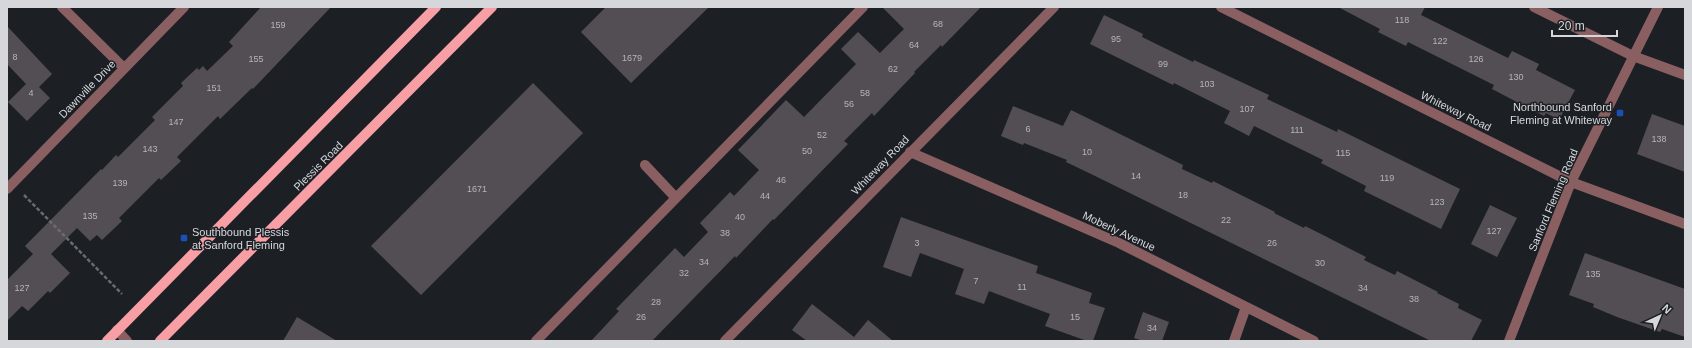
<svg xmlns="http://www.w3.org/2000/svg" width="1692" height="348" viewBox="0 0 1692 348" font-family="Helvetica,sans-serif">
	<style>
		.building { fill: #534e54 }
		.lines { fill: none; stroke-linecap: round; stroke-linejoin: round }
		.path { stroke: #686b70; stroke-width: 2.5; stroke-dasharray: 4 2; stroke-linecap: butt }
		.minor { stroke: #8a5f62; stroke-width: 10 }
		.major { stroke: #f89fa5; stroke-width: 10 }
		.transit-dot { fill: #1a4fb4; stroke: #1c2025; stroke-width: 1.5 }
		.labels { text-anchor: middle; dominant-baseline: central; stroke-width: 3; stroke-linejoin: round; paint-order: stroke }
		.number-label { font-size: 9px; fill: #b4b5b9 }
		.street-label { font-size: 11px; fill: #d5d7db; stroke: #1c2025 }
		.poi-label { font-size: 11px; fill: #d5d7db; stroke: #1c2025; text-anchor: end }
	</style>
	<rect width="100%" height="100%" fill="#1c2025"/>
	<!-- building -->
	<path class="building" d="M261,7H331L253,89L252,88L220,119L218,116L177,157L181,161L161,180L159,178L119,218L122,221L102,240L97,235L90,241L77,228L51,254L70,273L50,293L48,291L28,311L22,306L7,321V280L33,254L25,246L101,169L102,170L116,155L118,157L155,120L152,117L183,86L181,83L197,68L199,70L203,66L207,71L233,46L229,42Z
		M606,7H709L631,83L581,32Z
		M882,7H981L942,47L941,45L914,72L915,73L874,116L872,113L844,141L848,144L774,220L773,219L736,258L735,256L652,341H591L619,311L616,309L675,248L684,257L708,232L700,223L730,192L734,196L759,170L738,150L786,100L804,117L856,64L841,49L858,32L880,53L904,29Z
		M1338,7H1425L1421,15L1508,58L1512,51L1539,64L1536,70L1575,90L1559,120L1546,113L1544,116L1492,89L1494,85L1408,42L1406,46L1378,32L1380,29Z
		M1104,15L1143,34L1142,37L1193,62L1194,60L1269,95L1267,99L1337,132L1338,129L1460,189L1441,229L1364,191L1366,186L1321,163L1323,160L1254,126L1249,136L1224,123L1230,111L1174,83L1173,85L1090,44Z
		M7,26L52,74L39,87L50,98L27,121L8,102L26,84L7,64Z
		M533,83L583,133L421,295L371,246Z
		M1013,106L1063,126L1071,110L1183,165L1182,169L1212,183L1213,181L1275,212L1274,213L1304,228L1305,226L1321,234L1366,257L1364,260L1395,275L1397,271L1438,292L1437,293L1459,304L1458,308L1482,320L1471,341H1431L1091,174L1066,162L1067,160L1024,143L1023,145L1001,136Z
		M1652,114L1685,126V172L1637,154Z
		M1490,205L1517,218L1497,257L1471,244Z
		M901,217L1038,266L1036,273L1092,293L1089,303L1105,308L1093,341H1087L1045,326L1050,314L989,291L984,304L955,294L964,269L920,253L911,277L883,267Z
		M1585,253L1685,289V337L1662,329L1660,332L1617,317L1593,307L1594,304L1569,295Z
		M812,304L854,337L868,320L893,341H807L792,330Z
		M1143,312L1169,322L1162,341H1143L1134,338Z
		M297,317L337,341H283Z"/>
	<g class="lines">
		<!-- path -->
		<path class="path" d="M24,195L122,294"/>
		<!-- minor -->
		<path class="minor" d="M62,7L124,68
			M1221,7L1571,182L1685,224
			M1534,7L1633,56L1685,75
			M910,152L1119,243L1314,341
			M645,165L676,198
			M7,189L184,7
			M117,330L127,341
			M536,341L863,7
			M725,341L1054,7
			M1234,341L1246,307
			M1509,341L1571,182L1658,7"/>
		<!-- major -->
		<path class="major" d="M107,341L436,7
			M160,341L492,7"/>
	</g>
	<!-- markers -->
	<g class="transit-dot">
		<rect x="1616" y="109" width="8" height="8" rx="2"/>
		<rect x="180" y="234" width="8" height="8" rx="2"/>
	</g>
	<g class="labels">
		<!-- number labels -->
		<g class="number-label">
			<text x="1402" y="20">118</text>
			<text x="938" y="24">68</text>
			<text x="278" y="25">159</text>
			<text x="1116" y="39">95</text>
			<text x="1440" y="41">122</text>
			<text x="914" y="45">64</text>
			<text x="15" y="57">8</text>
			<text x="632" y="58">1679</text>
			<text x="256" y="59">155</text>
			<text x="1476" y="59">126</text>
			<text x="1163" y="64">99</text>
			<text x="893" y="69">62</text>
			<text x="1516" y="77">130</text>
			<text x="1207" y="84">103</text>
			<text x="214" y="88">151</text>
			<text x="31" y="93">4</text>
			<text x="865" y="93">58</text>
			<text x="849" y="104">56</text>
			<text x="1247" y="109">107</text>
			<text x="176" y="122">147</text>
			<text x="1028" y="129">6</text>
			<text x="1297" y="130">111</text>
			<text x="822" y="135">52</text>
			<text x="1659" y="139">138</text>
			<text x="150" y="149">143</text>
			<text x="807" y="151">50</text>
			<text x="1087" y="152">10</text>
			<text x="1343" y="153">115</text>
			<text x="1136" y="176">14</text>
			<text x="1387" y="178">119</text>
			<text x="781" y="180">46</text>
			<text x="120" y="183">139</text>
			<text x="477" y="189">1671</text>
			<text x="1183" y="195">18</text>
			<text x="765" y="196">44</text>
			<text x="1437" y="202">123</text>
			<text x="90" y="216">135</text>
			<text x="740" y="217">40</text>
			<text x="1226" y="220">22</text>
			<text x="1494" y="231">127</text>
			<text x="725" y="233">38</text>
			<text x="917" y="243">3</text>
			<text x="1272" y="243">26</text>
			<text x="704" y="262">34</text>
			<text x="1320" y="263">30</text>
			<text x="684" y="273">32</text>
			<text x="1593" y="274">135</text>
			<text x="976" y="281">7</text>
			<text x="1022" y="287">11</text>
			<text x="22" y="288">127</text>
			<text x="1363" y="288">34</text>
			<text x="1414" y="299">38</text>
			<text x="656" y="302">28</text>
			<text x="641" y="317">26</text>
			<text x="1075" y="317">15</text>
			<text x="1152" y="328">34</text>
		</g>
		<!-- street labels -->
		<g class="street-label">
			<text transform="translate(87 89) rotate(-46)">Dawnville Drive</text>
			<text transform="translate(1456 111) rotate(26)">Whiteway Road</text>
			<text transform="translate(880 165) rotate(-46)">Whiteway Road</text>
			<text transform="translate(318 166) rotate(-45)">Plessis Road</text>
			<text transform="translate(1553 200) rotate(-67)">Sanford Fleming Road</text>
			<text transform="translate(1119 231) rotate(25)">Moberly Avenue</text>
		</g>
		<!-- poi labels -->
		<g class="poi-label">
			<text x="1612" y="107">Northbound Sanford<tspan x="1612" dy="13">Fleming at Whiteway</tspan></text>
			<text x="192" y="232" text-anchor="start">Southbound Plessis<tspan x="192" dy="13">at Sanford Fleming</tspan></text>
		</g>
	</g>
	<!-- border -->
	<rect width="1692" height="348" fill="none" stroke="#d5d7db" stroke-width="16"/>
	<!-- north arrow -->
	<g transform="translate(1660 316) rotate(44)" stroke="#1c2025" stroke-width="3" paint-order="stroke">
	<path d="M0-3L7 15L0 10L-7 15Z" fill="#d5d7db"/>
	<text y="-6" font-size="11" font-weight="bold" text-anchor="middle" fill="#d5d7db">N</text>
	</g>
	<!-- scale -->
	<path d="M1552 30v6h65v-6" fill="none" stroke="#d5d7db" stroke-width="2"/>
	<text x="1558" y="30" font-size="12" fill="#d5d7db" stroke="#1c2025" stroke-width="3" paint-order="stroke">20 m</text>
</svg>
